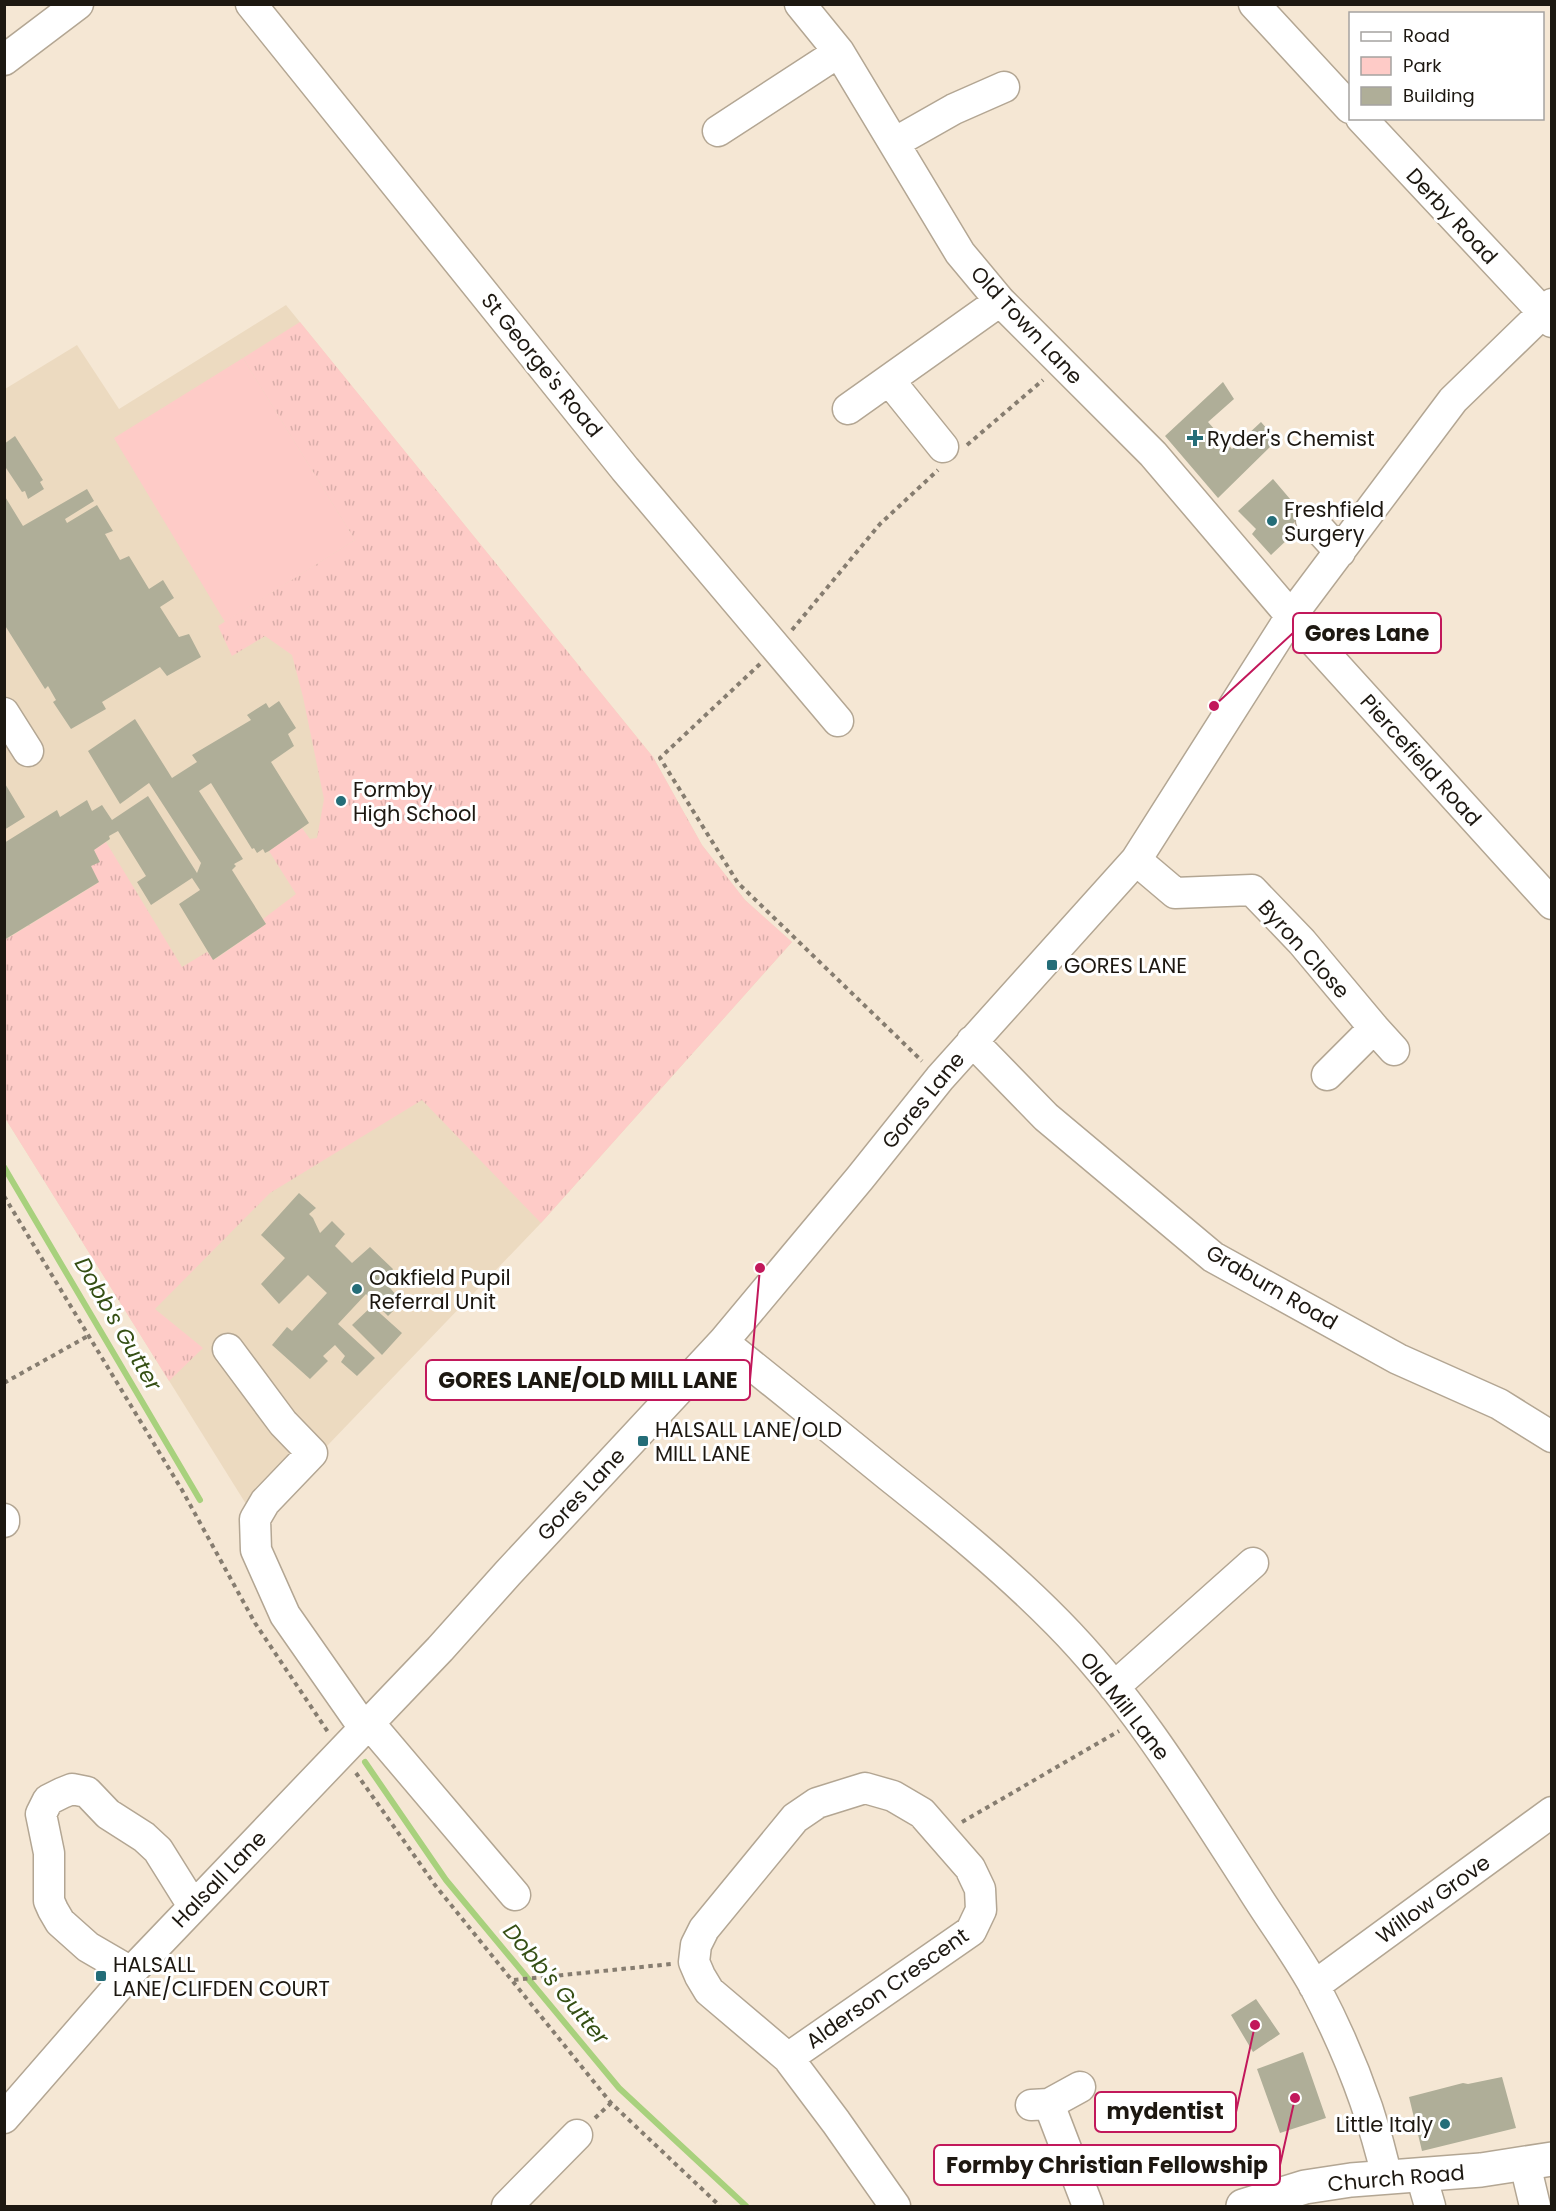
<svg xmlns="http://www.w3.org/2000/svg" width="1556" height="2211" viewBox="0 0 1556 2211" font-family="Poppins,sans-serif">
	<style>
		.built { fill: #ecdac0 }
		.grass { fill: url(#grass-tufts) }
		.green { fill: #fecbc7 }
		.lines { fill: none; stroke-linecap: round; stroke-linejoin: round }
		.stream { stroke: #a8d17d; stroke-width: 6 }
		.building { fill: #afae98 }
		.minor-casing { stroke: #b3a693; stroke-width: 33 }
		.major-casing { stroke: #b3a693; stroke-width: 36 }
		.path { stroke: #867d70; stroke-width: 4; stroke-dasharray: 4.5 4.5; stroke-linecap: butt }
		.minor { stroke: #fff; stroke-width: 30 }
		.major { stroke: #fff; stroke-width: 33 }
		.poi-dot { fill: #246d78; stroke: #fff; stroke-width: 2 }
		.labels { text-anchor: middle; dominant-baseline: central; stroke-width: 6; stroke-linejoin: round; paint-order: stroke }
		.street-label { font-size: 21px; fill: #1d1811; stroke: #fff }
		.poi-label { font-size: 21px; fill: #1d1811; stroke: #fff; text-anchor: start }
		.water-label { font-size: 22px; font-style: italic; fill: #354f14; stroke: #fff }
		.leader { fill: none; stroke: #c2185b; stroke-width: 2 }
		.callout-dot { fill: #c2185b; stroke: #fff; stroke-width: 2 }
		.callout { fill: #fff; stroke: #c2185b; stroke-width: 2 }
		.callout-label { font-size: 22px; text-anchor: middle; font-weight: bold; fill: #1d1811 }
	</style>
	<defs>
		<pattern id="grass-tufts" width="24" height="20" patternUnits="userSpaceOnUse" patternTransform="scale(1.5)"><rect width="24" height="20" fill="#fecbc7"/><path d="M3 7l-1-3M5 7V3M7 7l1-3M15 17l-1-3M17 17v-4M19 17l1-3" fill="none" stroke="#d9aeaa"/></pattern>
	</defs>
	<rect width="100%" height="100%" fill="#f5e7d4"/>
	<!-- built -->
	<path class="built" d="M286,305L653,757L702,845L745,900L792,942L541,1223L256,1520L5,1118V389L77,345L119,409Z"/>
	<!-- grass -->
	<path class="grass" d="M300,322L653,757L702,845L745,900L792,942L541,1223L422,1100L270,1193L155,1309L203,1348L169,1381L5,1118V940L98,883L91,866L99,862L94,850L106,842L182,967L207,952L214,960L266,924L263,919L296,894L269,851L302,828L310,839L317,838L324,799L303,697L292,655L265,636L232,656L218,626L355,540L243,358Z"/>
	<!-- green -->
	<path class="green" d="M243,358L355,540L225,622L114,438Z"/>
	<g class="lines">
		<!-- stream -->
		<path class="stream" d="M4,1167L200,1500
			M365,1762L446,1880L619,2088L746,2206"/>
	</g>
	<!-- building -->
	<path class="building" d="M1223,382L1234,399L1208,422L1232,449L1261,422L1277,440L1218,498L1165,436Z
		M15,436L43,480L40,482L44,489L28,499L25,491L22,492L4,465V444Z
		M1273,479L1302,513L1286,532L1289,538L1271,555L1252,534L1256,529L1238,511Z
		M87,489L94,501L65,519L67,523L97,505L113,531L105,534L120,560L129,556L149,589L163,580L174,598L160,607L179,637L189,634L201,657L167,676L160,667L102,702L106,709L71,729L53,702L56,700L48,686L45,689L4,624V495L23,526Z
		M279,701L296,728L288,734L294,746L271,762L309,823L269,851L265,853L263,849L257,853L254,848L252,849L211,783L199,791L243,859L234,864L236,866L232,870L266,924L213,960L179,904L200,890L192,878L151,905L137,882L146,876L118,831L109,836L110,839L94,850L100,862L91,866L99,882L4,940V843L57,810L60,817L87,800L92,811L102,805L112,820L148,796L197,873L201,863L149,783L120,804L88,751L135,719L172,778L197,762L192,755L251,720L247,715L266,703L269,708Z
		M4,782L25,817L4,830Z
		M299,1193L316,1208L309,1214L313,1218L320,1233L332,1221L345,1234L335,1246L352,1263L370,1247L393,1269L385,1282L402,1302L388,1316L366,1294L338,1324L375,1358L357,1376L341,1362L345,1356L335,1345L323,1356L328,1361L310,1379L272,1345L287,1327L292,1331L327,1293L308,1275L279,1304L261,1284L285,1258L261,1235Z
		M372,1306L402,1333L382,1355L352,1325Z
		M1256,1999L1280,2034L1253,2052L1231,2015Z
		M1303,2052L1326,2118L1280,2133L1257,2069Z
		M1502,2077L1516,2128L1422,2151L1409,2097L1463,2083L1468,2084Z"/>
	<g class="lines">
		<defs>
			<path id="minor" d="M251,4L625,469L838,721
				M800,4L839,52L960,253L1000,301L1153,454L1291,616L1552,904
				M1254,4L1350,108
				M4,60L78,4
				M1361,118L1552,322
				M718,131L839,52
				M894,143L954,109L1004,87
				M889,380L943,447
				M848,409L1000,301
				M1311,520L1340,552
				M4,713L28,751
				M1136,860L1175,893L1252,890L1302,942L1374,1028L1394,1050
				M972,1041L1046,1117L1213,1257L1398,1359L1499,1404L1552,1437
				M1327,1075L1374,1028
				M723,1342C778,1386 834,1431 889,1476C947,1522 1006,1570 1058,1623C1135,1701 1192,1796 1251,1887C1272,1921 1297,1954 1316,1989C1347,2048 1372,2112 1387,2177
				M228,1349L283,1423L312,1453L265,1502L255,1519L256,1550L285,1615L364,1728
				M4,1519V1522
				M1114,1687L1253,1563
				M369,1723L515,1895
				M131,1972L88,1947L60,1922L53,1910L49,1901V1853L41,1814L48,1800L62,1793L72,1789L87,1792L108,1814L144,1837L158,1850L193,1906
				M1314,1986L1552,1812
				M788,2058L971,1931L981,1910L980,1889L970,1868L922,1813L893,1796L865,1788L817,1803L795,1818L704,1929L696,1945L694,1962L700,1976L709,1991L788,2058L836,2122L895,2206
				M1049,2104L1088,2206
				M1031,2105L1049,2104L1080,2087
				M4,2118L131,1972L440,1649L508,1573L723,1342L860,1178L940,1078L1136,860L1291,616L1453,400L1552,304
				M1525,2164L1535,2206
				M1421,2175L1430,2206
				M507,2206L577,2135"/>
			<path id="major" d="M1243,2206L1305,2187L1351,2180L1481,2170L1552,2159"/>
		</defs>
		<!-- minor casing -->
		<use href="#minor" class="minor-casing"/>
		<!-- major casing -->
		<use href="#major" class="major-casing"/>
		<!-- path -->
		<path class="path" d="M967,445L1043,380
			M792,630L880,524L938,470
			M760,664L660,758L738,883L922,1061
			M4,1196L182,1490L255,1623L328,1732
			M4,1383L88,1336
			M356,1773L435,1885L611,2103L720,2206
			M962,1822L1119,1731
			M514,1980L671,1964
			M595,2118L611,2103"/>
		<!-- minor -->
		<use href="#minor" class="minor"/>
		<!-- major -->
		<use href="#major" class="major"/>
	</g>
	<!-- markers -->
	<g class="poi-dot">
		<path d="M1192 429h6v6h6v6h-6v6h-6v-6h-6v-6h6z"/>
		<circle cx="1272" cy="521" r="6"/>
		<circle cx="341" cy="801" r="6"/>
		<rect x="1046" y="959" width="12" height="12" rx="3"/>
		<circle cx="357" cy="1289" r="6"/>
		<rect x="637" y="1435" width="12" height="12" rx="3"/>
		<rect x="95" y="1970" width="12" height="12" rx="3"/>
		<circle cx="1445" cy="2124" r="6"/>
	</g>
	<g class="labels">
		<!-- street labels -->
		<g class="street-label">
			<text transform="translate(1452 216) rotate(47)">Derby Road</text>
			<text transform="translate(1027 325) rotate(47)">Old Town Lane</text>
			<text transform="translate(542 365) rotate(51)">St George's Road</text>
			<text transform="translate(1421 760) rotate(48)">Piercefield Road</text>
			<text transform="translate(1304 949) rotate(48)">Byron Close</text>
			<text transform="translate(923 1100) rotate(-51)">Gores Lane</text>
			<text transform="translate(1272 1287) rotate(30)">Graburn Road</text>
			<text transform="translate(581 1494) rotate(-47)">Gores Lane</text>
			<text transform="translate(1125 1706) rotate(52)">Old Mill Lane</text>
			<text transform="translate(219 1879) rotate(-46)">Halsall Lane</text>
			<text transform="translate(1433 1899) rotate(-36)">Willow Grove</text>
			<text transform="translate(887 1988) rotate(-35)">Alderson Crescent</text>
			<text transform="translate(1396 2178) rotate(-5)">Church Road</text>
		</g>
		<!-- poi labels -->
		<g class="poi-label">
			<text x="1207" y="438">Ryder's Chemist</text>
			<text x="1284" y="509">Freshfield<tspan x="1284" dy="24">Surgery</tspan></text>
			<text x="353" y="789">Formby<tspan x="353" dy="24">High School</tspan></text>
			<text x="1064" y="965">GORES LANE</text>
			<text x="369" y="1277">Oakfield Pupil<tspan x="369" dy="24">Referral Unit</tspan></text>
			<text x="655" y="1429">HALSALL LANE/OLD<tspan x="655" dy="24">MILL LANE</tspan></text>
			<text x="113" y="1964">HALSALL<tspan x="113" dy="24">LANE/CLIFDEN COURT</tspan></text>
			<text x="1433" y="2124" text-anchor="end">Little Italy</text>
		</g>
		<!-- water labels -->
		<g class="water-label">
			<text transform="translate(118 1324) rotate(60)">Dobb's Gutter</text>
			<text transform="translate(556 1984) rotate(50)">Dobb's Gutter</text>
		</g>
	</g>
	<!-- callouts -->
	<path class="leader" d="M1214 706L1293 633M760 1268L750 1380M1255 2025L1236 2112M1295 2098L1280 2165"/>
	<g class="callout-dot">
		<circle cx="1214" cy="706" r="6"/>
		<circle cx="760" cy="1268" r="6"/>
		<circle cx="1255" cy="2025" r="6"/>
		<circle cx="1295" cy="2098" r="6"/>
	</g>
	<g class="callout">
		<rect x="1293" y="613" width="148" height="40" rx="6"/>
		<rect x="426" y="1360" width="324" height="40" rx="6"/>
		<rect x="1095" y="2092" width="141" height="40" rx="6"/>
		<rect x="934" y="2145" width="346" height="40" rx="6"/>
	</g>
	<g class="callout-label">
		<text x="1367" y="641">Gores Lane</text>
		<text x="588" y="1388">GORES LANE/OLD MILL LANE</text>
		<text x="1165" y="2119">mydentist</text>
		<text x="1107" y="2173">Formby Christian Fellowship</text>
	</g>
	<!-- border -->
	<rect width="1556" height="2211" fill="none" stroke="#1d1811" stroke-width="12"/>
	<!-- legend -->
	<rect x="1349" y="12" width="195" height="108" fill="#ffffff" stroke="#a5a3a0" stroke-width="1.5"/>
	<rect x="1361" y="32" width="30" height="9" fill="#ffffff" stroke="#a5a3a0" stroke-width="1.5"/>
	<text x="1403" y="42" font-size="18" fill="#1d1811">Road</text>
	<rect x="1361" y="57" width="30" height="18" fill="#fecbc7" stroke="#a5a3a0" stroke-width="1.5"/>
	<text x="1403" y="72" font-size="18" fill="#1d1811">Park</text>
	<rect x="1361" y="87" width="30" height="18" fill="#afae98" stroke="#a5a3a0" stroke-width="1.5"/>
	<text x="1403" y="102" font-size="18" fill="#1d1811">Building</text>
</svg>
